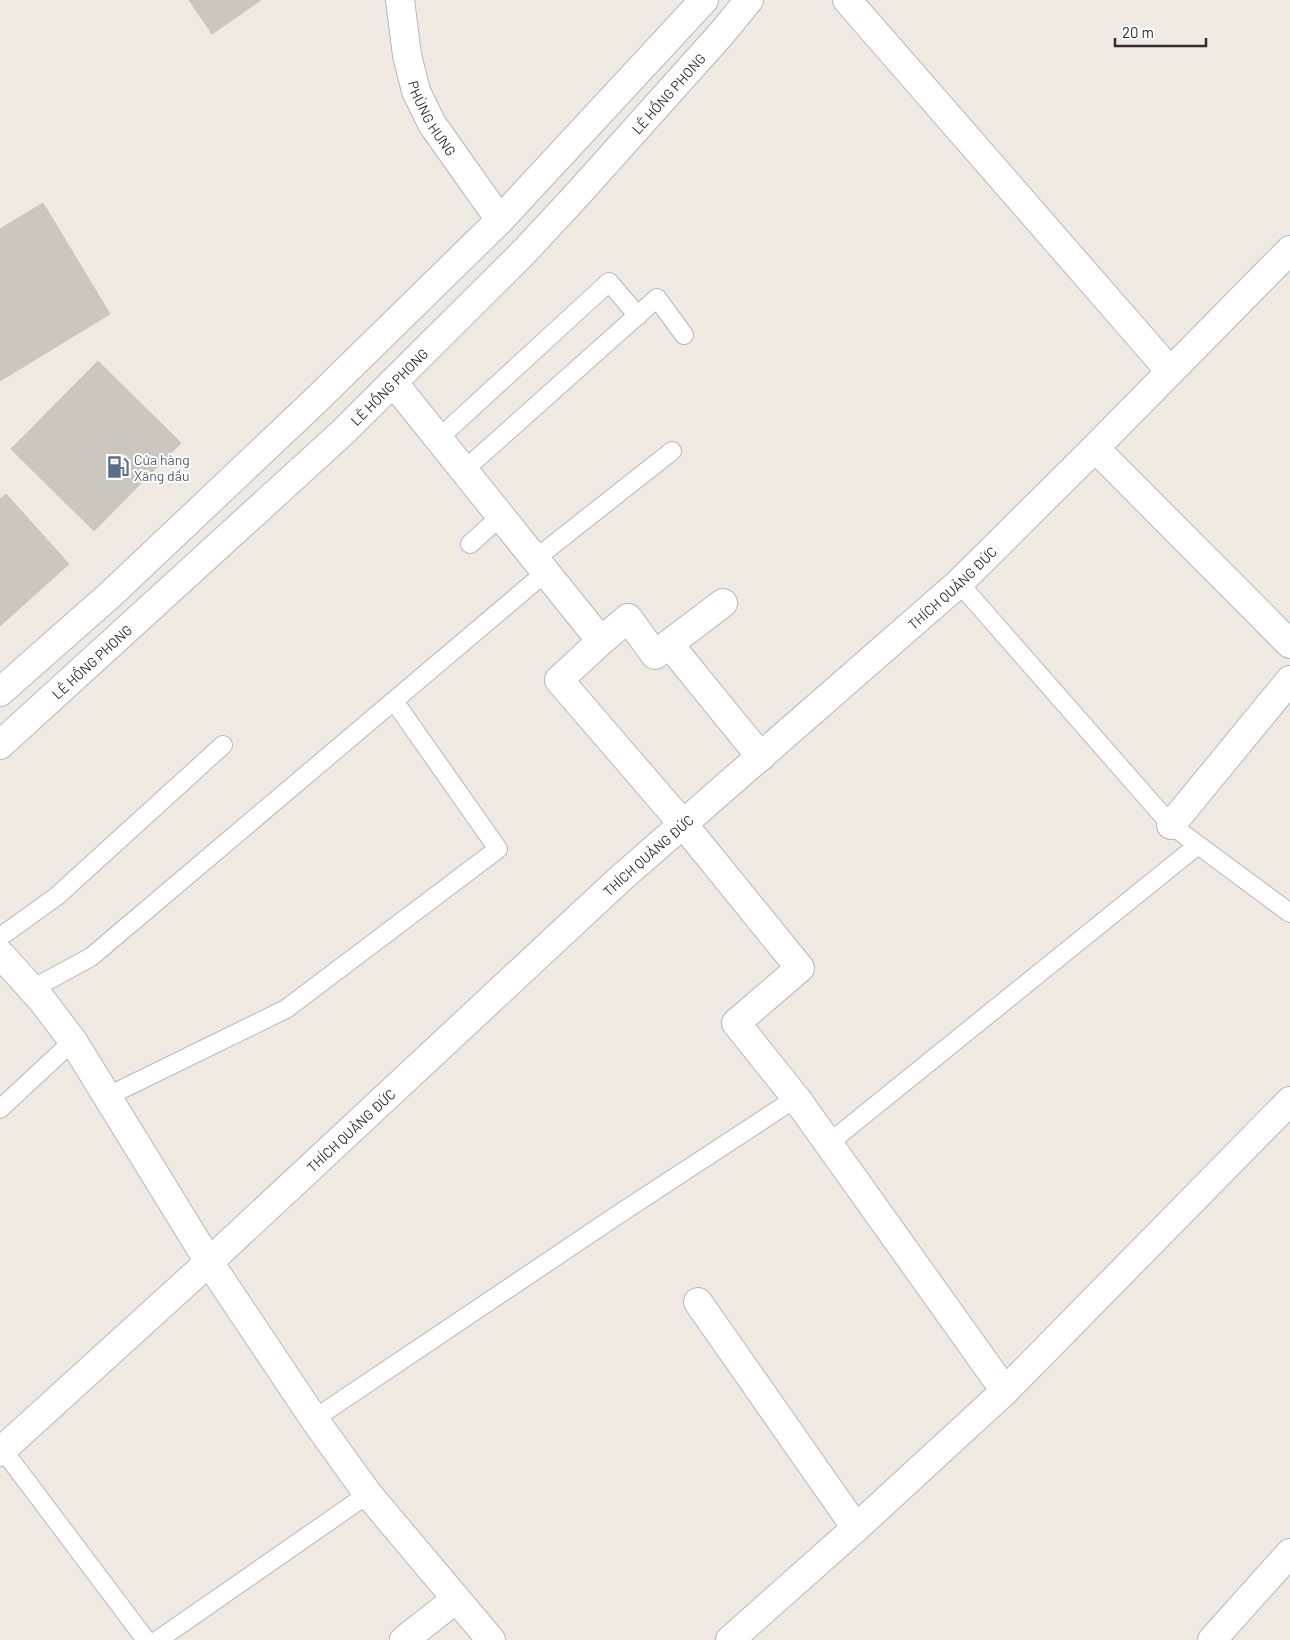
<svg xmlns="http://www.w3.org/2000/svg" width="1290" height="1640" viewBox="0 0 1290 1640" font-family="Barlow,sans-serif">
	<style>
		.building { fill: #cbc7bf; stroke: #cbc5ba }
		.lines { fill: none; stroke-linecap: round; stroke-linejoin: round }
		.lane-casing { stroke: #b4b7c1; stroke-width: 20 }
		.street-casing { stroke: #b4b7c1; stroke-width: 30 }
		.secondary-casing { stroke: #b4b7c1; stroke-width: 30 }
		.lane { stroke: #fff; stroke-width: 18 }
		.street { stroke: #fff; stroke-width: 28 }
		.secondary { stroke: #fff; stroke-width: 28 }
		.labels { text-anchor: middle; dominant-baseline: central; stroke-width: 4; stroke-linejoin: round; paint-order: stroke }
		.street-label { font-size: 14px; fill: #2e2e2e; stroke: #fff }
		.service-label { font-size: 14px; fill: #4e5e75; stroke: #fff; text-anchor: start }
	</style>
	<rect width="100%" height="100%" fill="#efe9e1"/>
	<!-- building -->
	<path class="building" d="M189,0H261L212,34Z
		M43,203L110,314L0,381V229Z
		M98,361L181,443L94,531L11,449Z
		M6,494L69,564L0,626V499Z"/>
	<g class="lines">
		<defs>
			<path id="lane" d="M438,439L609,282L638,316
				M463,471L657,298L684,335
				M470,544L501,516
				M535,559L672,451
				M959,583L1171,825L1290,913
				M0,937L57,896L223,745
				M32,989L91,957L546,572
				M108,1096L286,1009L498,849L394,701
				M0,1109L73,1041
				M829,1143L1198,845
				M314,1419L619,1214L796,1098
				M3,1450L146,1640
				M158,1640L368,1494"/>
			<g id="street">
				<path id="s1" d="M400,0L407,55L416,91L432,124L500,220"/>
				<path d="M847,0L1170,371"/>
				<path d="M393,382L601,641L628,618L655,655L669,644L761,757"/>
				<path d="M1095,448L1290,644"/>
				<path d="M601,641L559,680L683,824L800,968L736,1023L796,1098L1005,1391"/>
				<path d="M669,644L723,603"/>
				<path d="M1171,825L1290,680"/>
				<path d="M0,954L41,999L73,1041L209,1262L314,1419L368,1494L491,1640"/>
				<path d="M698,1302L856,1528"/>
				<path d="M404,1640L456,1599"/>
				<path d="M730,1640L856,1528L1005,1391L1290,1101"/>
				<path d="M1212,1640L1290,1553"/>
			</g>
			<g id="secondary">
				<path d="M0,692L111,594L314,402L500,220L704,0"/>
				<path id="s2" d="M0,745L343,432L523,253L576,196L722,33L749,0"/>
				<path id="s3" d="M0,1452L209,1262L620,879L959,583L1095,448L1290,250"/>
			</g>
		</defs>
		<!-- lane casing -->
		<use href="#lane" class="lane-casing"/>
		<!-- street casing -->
		<use href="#street" class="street-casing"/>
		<!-- secondary casing -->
		<use href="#secondary" class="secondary-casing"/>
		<!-- lane -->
		<use href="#lane" class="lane"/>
		<!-- street -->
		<use href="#street" class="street"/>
		<!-- secondary -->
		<use href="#secondary" class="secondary"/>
	</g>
	<!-- icons -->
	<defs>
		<symbol id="fuel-bare" viewBox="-9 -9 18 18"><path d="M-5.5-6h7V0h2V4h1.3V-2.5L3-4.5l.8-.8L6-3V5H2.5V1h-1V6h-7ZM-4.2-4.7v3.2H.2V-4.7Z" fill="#5c6f8a" stroke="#fff" stroke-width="2.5" paint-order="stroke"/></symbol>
	</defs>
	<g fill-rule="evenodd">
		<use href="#fuel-bare" x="102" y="451" width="32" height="32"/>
	</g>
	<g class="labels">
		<!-- street labels -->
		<g class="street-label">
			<text stroke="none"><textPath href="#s2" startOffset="934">LÊ HỒNG PHONG</textPath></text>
			<text stroke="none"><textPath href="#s1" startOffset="124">PHÙNG HƯNG</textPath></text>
			<text stroke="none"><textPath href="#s2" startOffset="529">LÊ HỒNG PHONG</textPath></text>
			<text stroke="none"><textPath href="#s3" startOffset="1286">THÍCH QUẢNG ĐỨC</textPath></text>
			<text stroke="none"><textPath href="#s2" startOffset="124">LÊ HỒNG PHONG</textPath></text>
			<text stroke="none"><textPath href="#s3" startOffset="881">THÍCH QUẢNG ĐỨC</textPath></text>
			<text stroke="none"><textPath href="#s3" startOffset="476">THÍCH QUẢNG ĐỨC</textPath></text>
		</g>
		<!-- service labels -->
		<g class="service-label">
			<text x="134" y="459">Cửa hàng<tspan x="134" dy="16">Xăng dầu</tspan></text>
		</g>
	</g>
	<!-- scale -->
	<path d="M1115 38v8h91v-8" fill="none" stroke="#2e2e2e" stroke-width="2.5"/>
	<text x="1122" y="38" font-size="15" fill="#2e2e2e" stroke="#ffffff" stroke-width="4" paint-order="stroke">20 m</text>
</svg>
